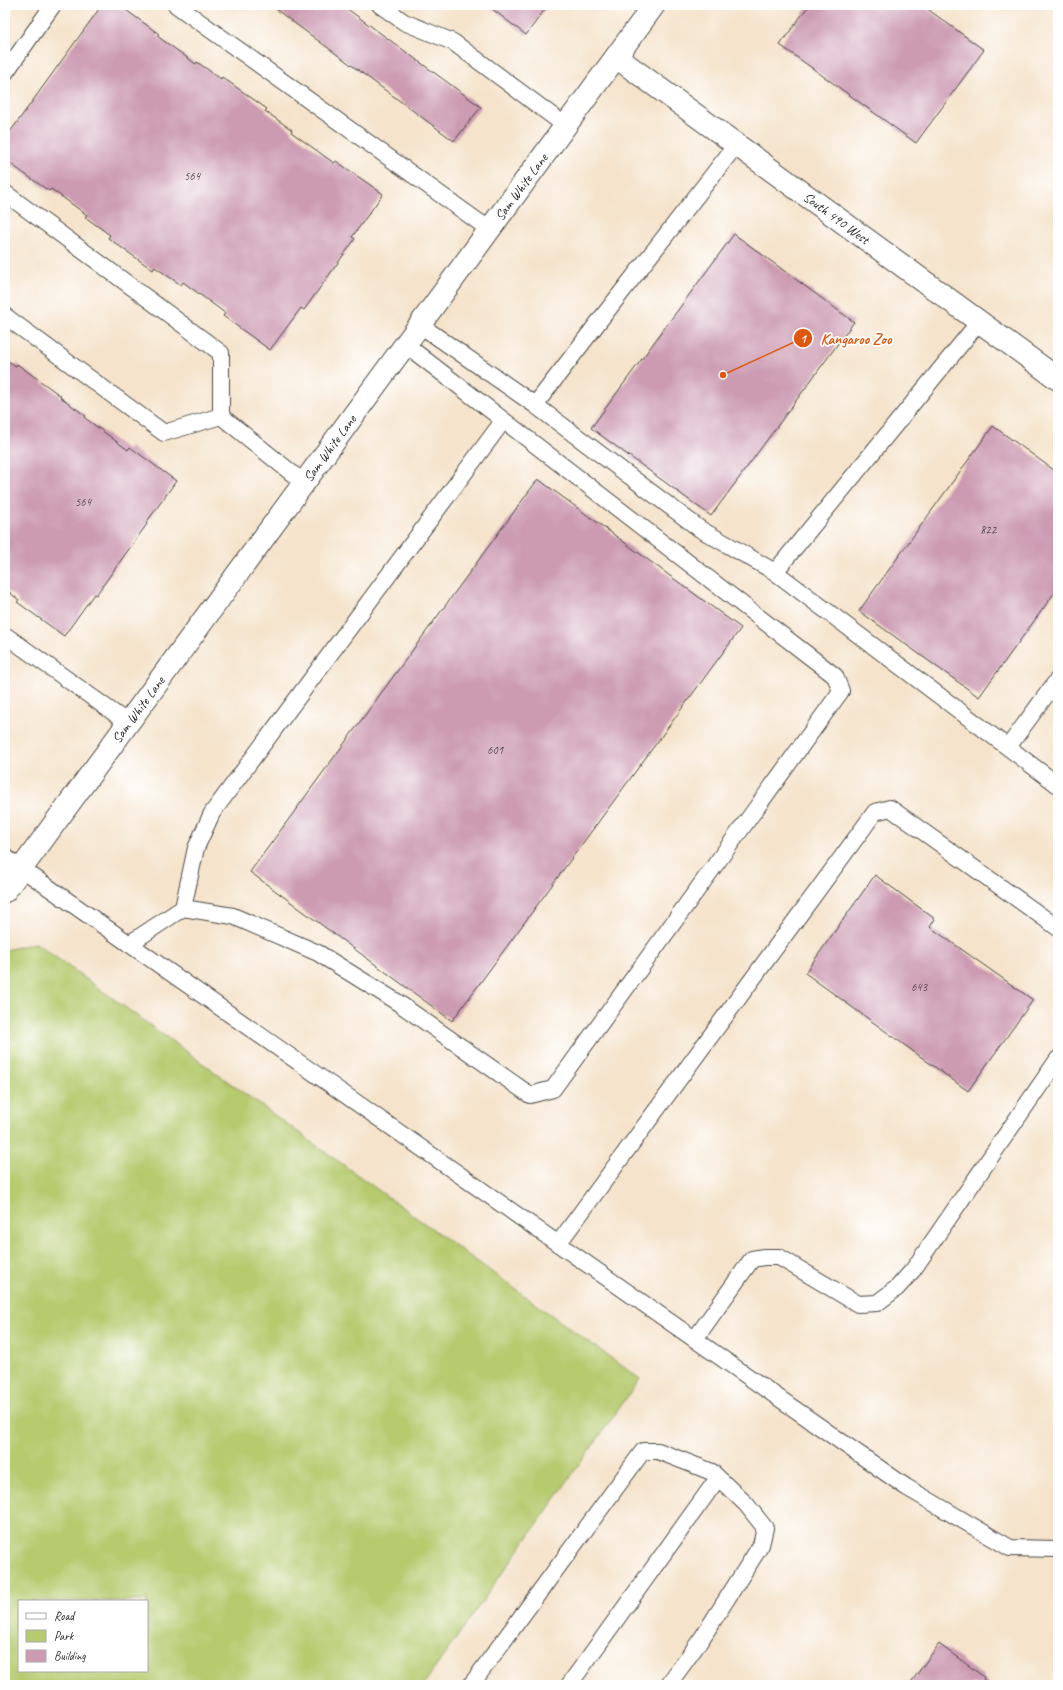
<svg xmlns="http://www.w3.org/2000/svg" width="1063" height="1690" viewBox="0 0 1063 1690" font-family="Caveat,sans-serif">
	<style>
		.green { fill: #b6ca6e; stroke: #707a4c; fill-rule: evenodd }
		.building { fill: #cc9bb2 }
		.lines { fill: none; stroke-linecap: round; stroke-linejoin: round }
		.lane-casing { stroke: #494743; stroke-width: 18 }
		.street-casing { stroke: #494743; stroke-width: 24 }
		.secondary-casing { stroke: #494743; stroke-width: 24 }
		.lane { stroke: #fff; stroke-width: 16 }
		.street { stroke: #fff; stroke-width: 22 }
		.secondary { stroke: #fff; stroke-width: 22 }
		.labels { text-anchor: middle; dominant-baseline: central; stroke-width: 3.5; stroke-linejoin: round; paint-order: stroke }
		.number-label { font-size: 12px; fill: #53474d }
		.street-label { font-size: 14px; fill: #2b2b2b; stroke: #fff }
		.leader { fill: none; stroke: #df570e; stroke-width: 1.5 }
		.callout-dot { fill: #df570e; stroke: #fff; stroke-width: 1.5 }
		.mark-label { font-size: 12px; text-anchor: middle; font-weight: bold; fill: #fff }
		.callout-label { font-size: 15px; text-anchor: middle; font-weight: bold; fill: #df570e; stroke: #fff; stroke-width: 3.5; stroke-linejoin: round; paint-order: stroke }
	</style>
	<rect width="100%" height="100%" fill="#fff"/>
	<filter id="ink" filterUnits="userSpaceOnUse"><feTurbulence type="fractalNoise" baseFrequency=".025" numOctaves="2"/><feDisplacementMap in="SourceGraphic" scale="8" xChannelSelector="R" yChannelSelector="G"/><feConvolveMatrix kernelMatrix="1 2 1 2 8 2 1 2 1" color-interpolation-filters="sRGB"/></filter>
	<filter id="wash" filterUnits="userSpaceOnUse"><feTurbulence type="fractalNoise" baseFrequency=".012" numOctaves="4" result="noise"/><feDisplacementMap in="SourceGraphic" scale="16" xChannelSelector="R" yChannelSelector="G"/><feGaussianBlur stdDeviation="0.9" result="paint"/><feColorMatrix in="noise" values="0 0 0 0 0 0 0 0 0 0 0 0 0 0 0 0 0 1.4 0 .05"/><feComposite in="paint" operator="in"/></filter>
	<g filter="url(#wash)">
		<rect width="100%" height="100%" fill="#f5e3cb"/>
		<!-- green -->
		<path class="green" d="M36,943L640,1379L423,1685H5V950ZM19,1601H147V1671H19Z"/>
		<g id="blocks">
			<!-- building -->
			<path class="building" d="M5,5H11L5,14Z
				M102,5H119L159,34L157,36L196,64L197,62L221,79L222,77L267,109L265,111L292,130L291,132L334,163L336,161L383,194L352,237L355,239L304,310L301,308L270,350L223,316L225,313L183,282L181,285L155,267L153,270L108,238L110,235L85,217L87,215L51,189L49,191L5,160V139Z
				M270,5H342L481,107L454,141Z
				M487,5H548L526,35Z
				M809,5H922L984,50L916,143L780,45Z
				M734,234L854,322L711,516L591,428Z
				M5,359L16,366L17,364L61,396L60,397L86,416L85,418L128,450L130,447L176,481L146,523L147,524L96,595L94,594L64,636L17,602L19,600L5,589Z
				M993,426L1058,473V588L979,697L859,611Z
				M538,479L741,628L452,1021L250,872Z
				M875,875L935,919L930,927L1033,1000L968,1091L805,973Z
				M939,1644L984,1677L983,1679L992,1685H909Z"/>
		</g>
	</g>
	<g filter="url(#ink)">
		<use href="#blocks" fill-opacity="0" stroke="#494743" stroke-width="1"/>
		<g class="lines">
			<defs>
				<path id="lane" d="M176,5L490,230
					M380,5L404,22L453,42L566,126
					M5,73L53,5
					M5,193L221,353V416L304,483
					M5,316L164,433L221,416
					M420,325L535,405L700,529L775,572L1058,785
					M535,405L600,320L736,145
					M775,572L979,322
					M5,635L128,723
					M1008,747L1058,679
					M5,857L906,1487L1010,1548L1058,1549
					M183,908L196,848L212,813L503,421
					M129,944L183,908L233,916L318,953L397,1002L530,1095L553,1089L841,691L835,676L406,345
					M558,1244L875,812L890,808L1058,928
					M695,1339L752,1259L764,1257H779L858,1304L877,1303L897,1288L913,1270L1058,1059
					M471,1685L643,1451H658L712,1472L746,1504L765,1528L761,1545L702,1638L668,1685
					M569,1685L718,1478"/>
				<g id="street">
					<path id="s1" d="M616,57L1058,379"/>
				</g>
				<g id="secondary">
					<path id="s2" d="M5,891L654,5"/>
				</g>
			</defs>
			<!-- lane casing -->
			<use href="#lane" class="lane-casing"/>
			<!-- street casing -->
			<use href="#street" class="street-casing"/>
			<!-- secondary casing -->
			<use href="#secondary" class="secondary-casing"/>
			<!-- lane -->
			<use href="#lane" class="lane"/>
			<!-- street -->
			<use href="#street" class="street"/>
			<!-- secondary -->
			<use href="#secondary" class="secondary"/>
		</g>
	</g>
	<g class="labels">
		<!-- number labels -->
		<g class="number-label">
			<text x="192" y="176">564</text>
			<text x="83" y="502">564</text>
			<text x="988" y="530">822</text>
			<text x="495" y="750">601</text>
			<text x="919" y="987">643</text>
		</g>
		<!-- street labels -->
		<g class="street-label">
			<text stroke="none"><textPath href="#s2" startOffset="873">Sam White Lane</textPath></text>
			<text stroke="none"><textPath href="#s1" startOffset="273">South 490 West</textPath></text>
			<text stroke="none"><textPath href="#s2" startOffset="549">Sam White Lane</textPath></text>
			<text stroke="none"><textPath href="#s2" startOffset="225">Sam White Lane</textPath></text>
		</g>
	</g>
	<!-- callouts -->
	<path class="leader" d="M723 375L803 338"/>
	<g class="callout-dot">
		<circle cx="723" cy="375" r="4"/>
		<circle cx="803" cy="338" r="10"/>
	</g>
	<g class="mark-label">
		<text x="803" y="343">1</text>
	</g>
	<g class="callout-label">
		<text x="856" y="344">Kangaroo Zoo</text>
	</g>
	<!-- margin -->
	<rect width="1063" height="1690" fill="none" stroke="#fff" stroke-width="20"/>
	<!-- legend -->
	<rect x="18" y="1600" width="130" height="72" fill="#ffffff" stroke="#aaaaaa"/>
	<rect x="26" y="1613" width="20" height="6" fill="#ffffff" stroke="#aaaaaa"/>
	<text x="54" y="1620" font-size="12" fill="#2b2b2b">Road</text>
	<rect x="26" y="1630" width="20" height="12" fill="#b6ca6e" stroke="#aaaaaa"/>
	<text x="54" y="1640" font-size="12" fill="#2b2b2b">Park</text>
	<rect x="26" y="1650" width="20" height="12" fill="#cc9bb2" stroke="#aaaaaa"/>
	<text x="54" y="1660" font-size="12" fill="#2b2b2b">Building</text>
</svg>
